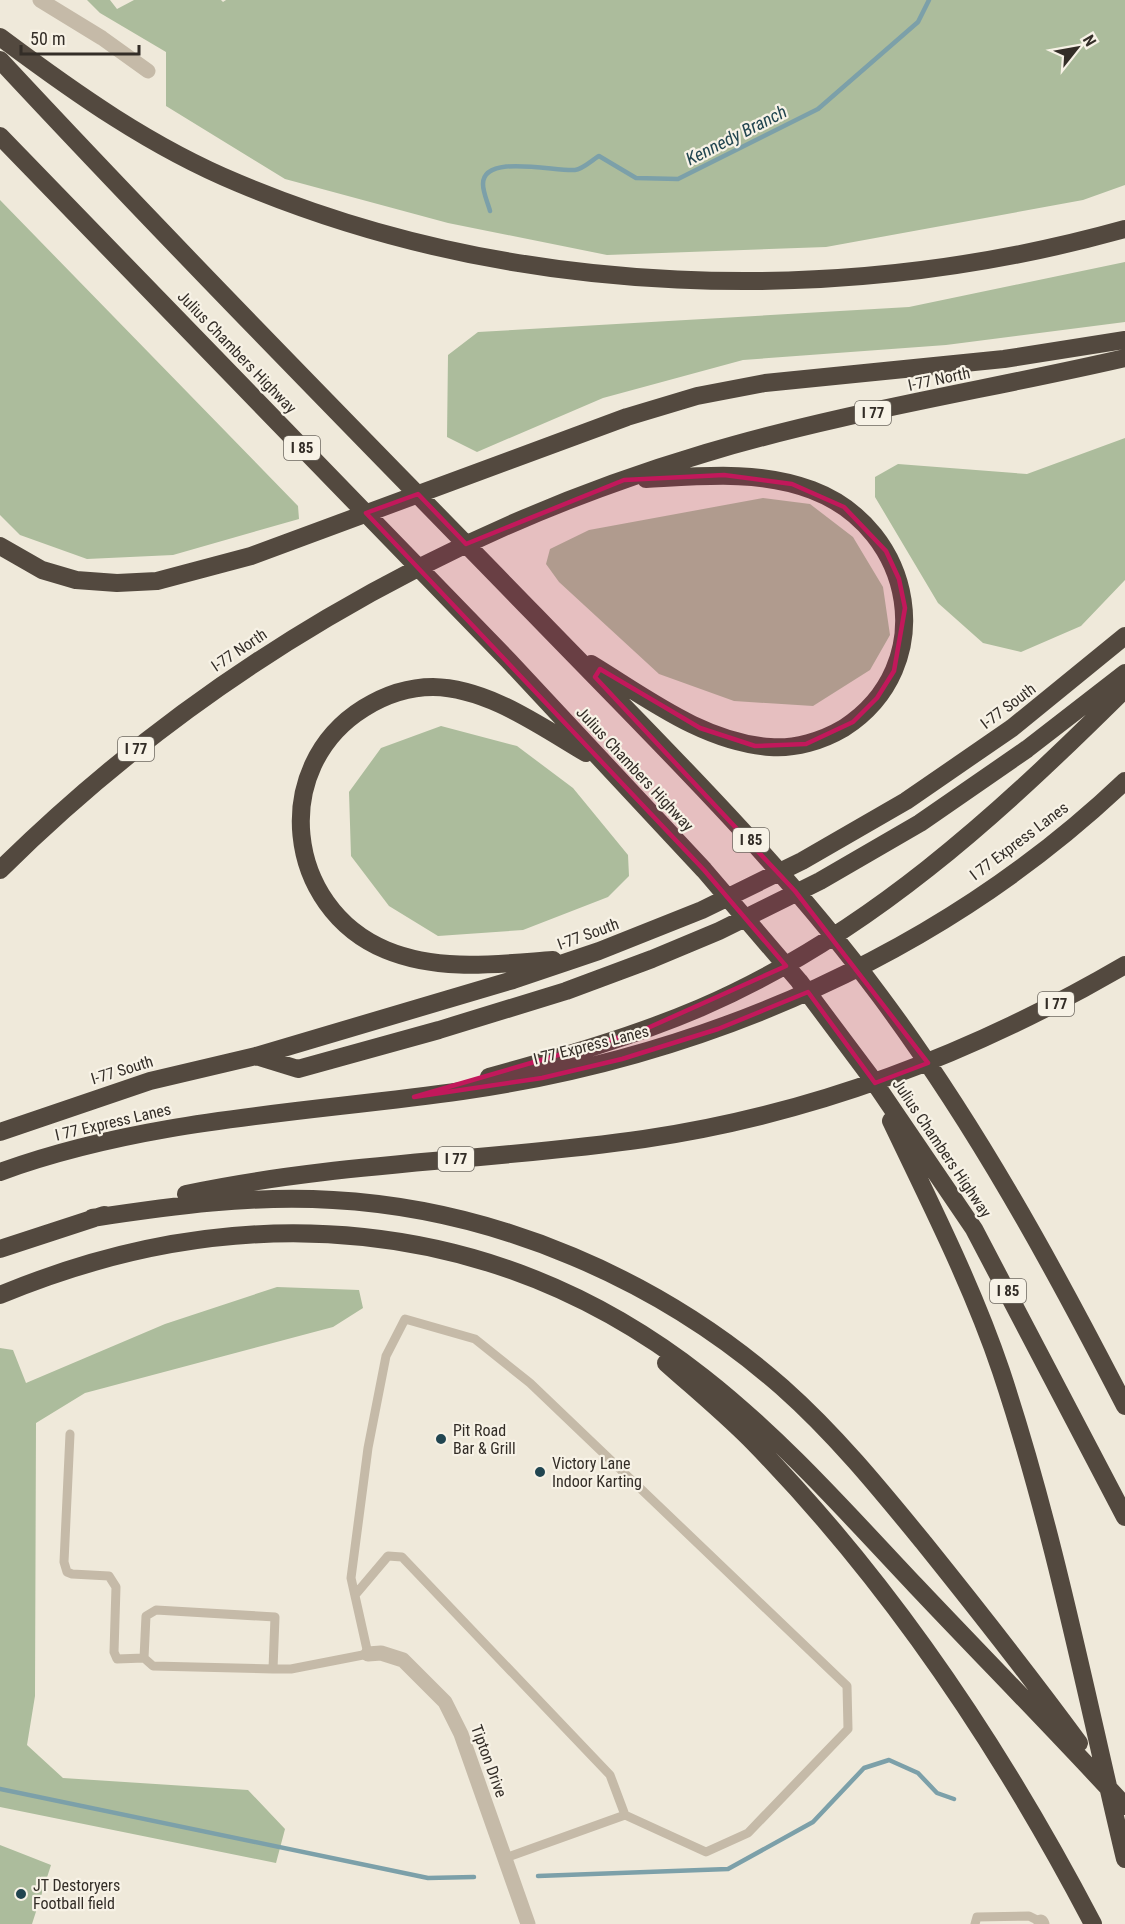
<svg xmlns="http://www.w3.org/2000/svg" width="1125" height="1924" viewBox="0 0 1125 1924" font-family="'Roboto Condensed',sans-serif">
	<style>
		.green { fill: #acbc9c }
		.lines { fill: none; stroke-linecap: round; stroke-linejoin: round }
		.stream { stroke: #7ca0a9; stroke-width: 4.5 }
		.service { stroke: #c5baa8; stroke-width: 9 }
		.minor { stroke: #c5baa8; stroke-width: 15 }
		.motorway { stroke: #53493f; stroke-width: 18 }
		.marked { fill: #c2185b; fill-opacity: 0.2; stroke: #c2185b; stroke-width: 4.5; stroke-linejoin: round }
		.poi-dot { fill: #214550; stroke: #f7f2e6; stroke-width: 2 }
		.labels { text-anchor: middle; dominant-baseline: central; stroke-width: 4.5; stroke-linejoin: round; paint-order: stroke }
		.shield { fill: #f7f2e6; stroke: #6e6860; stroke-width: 1.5 }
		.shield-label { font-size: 15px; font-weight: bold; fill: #332d27 }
		.street-label { font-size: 16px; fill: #332d27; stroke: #f7f2e6 }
		.poi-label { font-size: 16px; fill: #332d27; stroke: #f7f2e6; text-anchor: start }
		.water-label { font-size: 18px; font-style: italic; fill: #214550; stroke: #f7f2e6 }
	</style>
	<rect width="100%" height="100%" fill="#efe9da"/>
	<!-- green -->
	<path class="green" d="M87,0H110L117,9L134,0H221L223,2L226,0H1125V185L1083,200L826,247L607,255L448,223L285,179L166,106V52L100,13Z
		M0,200L298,506L299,519L173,555L87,559L20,535L0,515Z
		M1125,262V322L946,345L743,360L603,398L477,452L447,437L448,355L478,332L909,307Z
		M1125,438V580L1081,626L1021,652L983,643L938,603L875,497V477L898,464L1027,474Z
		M763,498L810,504L853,537L883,587L890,635L870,670L813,706L734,701L659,674L559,582L546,564L550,549L589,530Z
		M441,726L517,746L573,788L628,855L629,876L608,897L523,930L438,936L389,906L351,856L349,792L381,748Z
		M277,1287L359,1290L363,1308L333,1327L85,1393L36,1423L35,1696L27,1745L63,1778L248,1790L285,1829L276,1863L0,1807V1348L13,1350L26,1383L165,1324Z
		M0,1845L51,1865L32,1924H0Z"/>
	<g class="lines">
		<!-- stream -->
		<path class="stream" d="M490,211C488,203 483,193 483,184C483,153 556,172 575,170C583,169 592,160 599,156L636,178L678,179L818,109L918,22L929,0
			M0,1789L428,1878L474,1877
			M538,1876L728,1869L813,1822L864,1768L889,1760L918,1773L937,1793L954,1799"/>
		<!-- service -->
		<path class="service" d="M70,1434L64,1562L67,1572L72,1574L109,1576L116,1587L114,1652L117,1659L144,1658
			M355,1595L388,1556L402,1557L610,1775L625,1815
			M273,1669L275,1617L156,1610L146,1616L144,1658L153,1666L273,1669H291L368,1654L351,1578L368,1448L386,1356L405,1319L475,1339L530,1383L847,1686L848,1729L748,1833L706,1852L625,1815L505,1858
			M975,1924L977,1917L1029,1916L1041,1922"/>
		<!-- minor -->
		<path class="minor" d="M40,0L102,38L148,71
			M368,1654L381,1653L403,1660L445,1702L461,1734L528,1924
			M1041,1922L1042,1924"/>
		<!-- motorway -->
		<path class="motorway" d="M0,37C75,93 151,147 238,183C514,299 838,309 1125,229
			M0,60C175,248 356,431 535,615C654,738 778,858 880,996C976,1125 1052,1264 1125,1406
			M0,136L509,661L704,870L799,981L870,1076L974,1229L1125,1517
			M0,546L42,570L76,580L117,583L157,581L251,556L627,417L697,396L765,383L1004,359L1125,340
			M591,664C647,698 703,742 770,747C795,749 822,741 844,728C940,666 915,529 812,490C759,470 702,476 646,479
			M0,870C197,675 440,532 706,453C843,412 986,390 1125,358
			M553,960C498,964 439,972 386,950C285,908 269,767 364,708C385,695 408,687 433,687C488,688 540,726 586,753
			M256,1056L298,1069L439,1030L566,991L652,959L719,931L820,881L920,823L1027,749L1125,673
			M489,1077C561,1057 632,1037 700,1008C867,936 998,815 1125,689
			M891,1121C930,1203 972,1285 1001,1371C1054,1530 1086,1696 1125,1859
			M0,1132L150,1081L256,1056L513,980L599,951L702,910L802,861L906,801L1012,728L1125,636
			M0,1172C148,1118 307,1113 462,1091C707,1056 944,953 1125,781
			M186,1194C337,1162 492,1161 644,1139C815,1114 976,1052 1125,965
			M92,1218C172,1206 251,1195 333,1200C496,1209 659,1279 782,1387C835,1434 879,1488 924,1543C977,1609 1029,1675 1079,1743
			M0,1249L104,1215
			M0,1295C241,1195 494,1213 703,1377C781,1438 847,1513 915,1585C985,1659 1056,1731 1125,1806
			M666,1363C694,1388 723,1412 750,1439C888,1579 1002,1750 1093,1924"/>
	</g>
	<!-- marked area -->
	<path class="marked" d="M724,475L792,484L844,507L886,551L899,579L905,608L894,671L877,698L853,722L806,744L755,746L700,728L600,669L595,677L795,891L928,1063L875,1083L808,992L718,1029L622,1059L542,1078L414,1097L641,1031L786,966L704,870L366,513L418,494L466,544L624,480Z"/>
	<!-- markers -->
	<g class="poi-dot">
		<circle cx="441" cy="1439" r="6"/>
		<circle cx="540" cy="1472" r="6"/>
		<circle cx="21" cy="1894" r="6"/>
	</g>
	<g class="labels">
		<!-- shield labels -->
		<g class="shield">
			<rect x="855" y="401" width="36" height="24" rx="4.5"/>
			<rect x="284" y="436" width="36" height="24" rx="4.5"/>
			<rect x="118" y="737" width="36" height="24" rx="4.5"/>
			<rect x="733" y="828" width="36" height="24" rx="4.5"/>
			<rect x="1038" y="992" width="36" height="24" rx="4.5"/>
			<rect x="438" y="1147" width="36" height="24" rx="4.5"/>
			<rect x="990" y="1279" width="36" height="24" rx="4.5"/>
		</g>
		<g class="shield-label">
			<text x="873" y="413">I 77</text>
			<text x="302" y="448">I 85</text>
			<text x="136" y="749">I 77</text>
			<text x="751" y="840">I 85</text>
			<text x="1056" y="1004">I 77</text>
			<text x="456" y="1159">I 77</text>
			<text x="1008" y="1291">I 85</text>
		</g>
		<!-- street labels -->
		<g class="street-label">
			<text transform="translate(237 352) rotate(46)">Julius Chambers Highway</text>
			<text transform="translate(939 379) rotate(-12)">I-77 North</text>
			<text transform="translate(239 650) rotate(-34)">I-77 North</text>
			<text transform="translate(1008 706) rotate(-37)">I-77 South</text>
			<text transform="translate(635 769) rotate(47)">Julius Chambers Highway</text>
			<text transform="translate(1019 841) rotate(-37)">I 77 Express Lanes</text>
			<text transform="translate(588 934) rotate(-20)">I-77 South</text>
			<text transform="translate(591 1045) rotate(-14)">I 77 Express Lanes</text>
			<text transform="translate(122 1070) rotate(-17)">I-77 South</text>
			<text transform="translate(113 1122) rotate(-13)">I 77 Express Lanes</text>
			<text transform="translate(942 1148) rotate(56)">Julius Chambers Highway</text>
			<text transform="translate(489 1761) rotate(70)">Tipton Drive</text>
		</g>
		<!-- poi labels -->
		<g class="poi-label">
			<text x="453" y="1430">Pit Road<tspan x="453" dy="18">Bar &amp; Grill</tspan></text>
			<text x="552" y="1463">Victory Lane<tspan x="552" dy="18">Indoor Karting</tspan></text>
			<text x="33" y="1885">JT Destoryers<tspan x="33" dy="18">Football field</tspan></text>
		</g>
		<!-- water labels -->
		<g class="water-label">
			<text transform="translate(736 135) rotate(-27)">Kennedy Branch</text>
		</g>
	</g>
	<!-- north arrow -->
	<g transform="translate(1077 48) rotate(59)" stroke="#f7f2e6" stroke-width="4.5" paint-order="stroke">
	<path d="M0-4.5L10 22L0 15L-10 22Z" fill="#332d27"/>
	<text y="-9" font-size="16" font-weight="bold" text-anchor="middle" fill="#332d27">N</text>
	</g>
	<!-- scale -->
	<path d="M21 45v9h118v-9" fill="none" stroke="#332d27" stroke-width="3"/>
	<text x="30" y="45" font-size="18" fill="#332d27" stroke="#f7f2e6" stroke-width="4.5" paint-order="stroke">50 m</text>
</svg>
